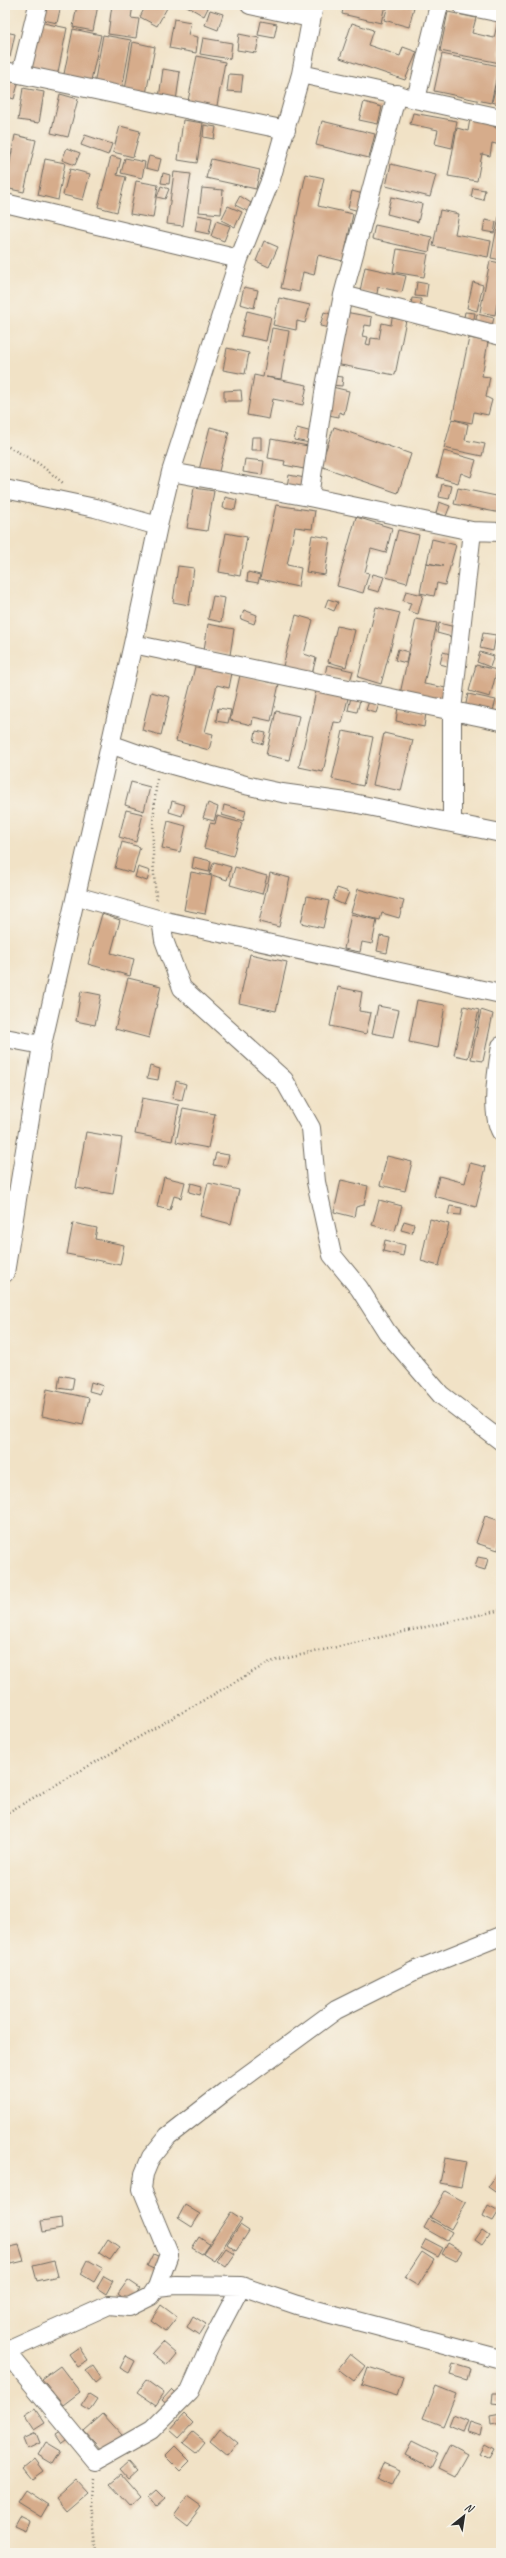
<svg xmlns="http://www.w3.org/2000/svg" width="506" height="2558" viewBox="0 0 506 2558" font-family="Caveat,sans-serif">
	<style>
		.building { fill: #d6ac8b }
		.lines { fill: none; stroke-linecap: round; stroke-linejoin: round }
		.minor-casing { stroke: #706b61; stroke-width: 20 }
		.path { stroke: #706b61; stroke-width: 2.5; stroke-dasharray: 1 3; stroke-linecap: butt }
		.minor { stroke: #fff; stroke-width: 18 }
	</style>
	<rect width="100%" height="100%" fill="#f7f3e8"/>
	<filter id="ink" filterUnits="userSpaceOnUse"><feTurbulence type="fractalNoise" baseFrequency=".025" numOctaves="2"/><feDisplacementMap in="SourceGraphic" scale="8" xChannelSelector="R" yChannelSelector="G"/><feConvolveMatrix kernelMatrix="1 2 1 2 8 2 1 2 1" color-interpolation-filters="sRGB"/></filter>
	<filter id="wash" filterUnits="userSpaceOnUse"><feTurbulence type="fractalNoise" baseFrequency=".012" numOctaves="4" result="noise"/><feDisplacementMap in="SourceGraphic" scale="16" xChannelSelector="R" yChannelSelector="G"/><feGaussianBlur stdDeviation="0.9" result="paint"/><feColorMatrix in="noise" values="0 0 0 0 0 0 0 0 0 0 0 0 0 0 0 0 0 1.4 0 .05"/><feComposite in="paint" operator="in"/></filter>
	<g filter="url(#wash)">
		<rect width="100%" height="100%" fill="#f1e2c6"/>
		<g id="blocks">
			<!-- building -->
			<path class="building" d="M42,5H61L57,23L39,19Z
				M77,5H98L93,31L73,27Z
				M112,5H133L131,18L139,19L136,38L108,34Z
				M146,5H162L167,8L157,26L140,17Z
				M185,5H202L208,8L204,16Z
				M344,5H385L381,23L342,14Z
				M388,5L414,7L409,27L384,20Z
				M210,10L223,14L218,30L205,25Z
				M448,12L476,18L472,33L494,38L498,20L501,21L500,63L440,51Z
				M174,19L191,22L188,35L198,37L196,53L169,48Z
				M261,21L277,24L274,38L258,35Z
				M39,22L67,28L57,77L29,71Z
				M352,23L373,30L368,45L400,56L403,47L417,52L405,80L340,58Z
				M73,29L101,35L90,85L63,79Z
				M5,32L15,34L10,57L5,56Z
				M239,34L259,38L256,53L237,50Z
				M103,35L131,40L122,90L94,85Z
				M203,38L232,43L230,59L200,54Z
				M133,42L155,47L146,94L125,90Z
				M442,54L499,66L491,103L434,91Z
				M197,56L225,62L216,111L187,106Z
				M163,69L180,72L176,101L159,98Z
				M500,69H501V105L492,102Z
				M229,74L243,75L241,92L227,91Z
				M6,80L18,84L14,99L5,96Z
				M23,88L44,92L39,123L18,120Z
				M60,94L78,99L68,137L51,133Z
				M364,102L382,107L378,124L359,120Z
				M413,113L457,121L452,148L435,144L438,130L410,124Z
				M470,119L488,122L501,132L500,145L492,143L490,156L482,154L477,181L448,176L457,128L468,131Z
				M183,120L203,123L197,163L178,160Z
				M322,121L375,134L369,158L316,145Z
				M204,125L216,127L214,139L203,137Z
				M120,126L140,131L133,157L113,152Z
				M15,135L36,140L24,192L5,188Z
				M85,135L112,144L108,155L81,145Z
				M67,148L80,153L75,165L62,160Z
				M111,156L121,159L117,175L126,177L117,212L98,207Z
				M149,156L161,159L158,171L146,168Z
				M125,158L145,162L142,178L121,173Z
				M45,159L65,163L58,200L38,195Z
				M211,159L260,170L256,189L206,178Z
				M391,164L436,175L430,197L386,186Z
				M70,169L90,174L83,200L63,195Z
				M174,172L191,174L183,226L167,224Z
				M163,173L170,175L169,184L161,183Z
				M306,174L324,178L318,206L353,214L343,261L318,255L314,275L303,272L299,292L281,288Z
				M136,181L158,185L153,218L130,214Z
				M161,186L169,189L165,199L157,197Z
				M202,188L223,190L221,214L199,212Z
				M473,188L485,190L483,200L471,197Z
				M352,191L367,195L363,212L348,208Z
				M240,196L251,203L247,211L235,205Z
				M391,197L422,204L418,222L387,214Z
				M228,206L242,212L235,227L221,220Z
				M440,210L459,214L455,234L491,241L488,257L433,246Z
				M198,215L212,218L209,234L195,231Z
				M499,217L501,218V260L491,258Z
				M485,220L496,222L494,233L483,231Z
				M216,221L230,226L224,241L211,236Z
				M375,225L432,237L429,252L372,239Z
				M264,241L278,247L269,267L256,261Z
				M397,249L428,254L424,277L393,272Z
				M490,261L501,263V283L495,315L480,312Z
				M365,267L406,276L402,292L378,287L377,294L360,291Z
				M417,282L428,284L426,297L415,296Z
				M473,282L483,285L477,311L467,308Z
				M244,287L258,290L254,308L240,304Z
				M279,298L310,305L305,323L297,321L296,330L273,325Z
				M412,298L421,299L420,311L410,310Z
				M247,311L271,317L266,341L241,336Z
				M324,312L334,315L330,328L320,326Z
				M345,312L372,317L371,326L365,325L362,336L368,337L366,344L370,345L371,338L379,339L382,323L391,325L392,318L406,320L395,375L335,364Z
				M465,312L475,313L473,324L463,322Z
				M477,314L494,318L491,329L475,324Z
				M272,328L289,331L281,379L266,377L307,385L303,405L273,399L269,419L247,415L254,375L263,377Z
				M469,338L488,342L482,376L490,377L486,397L492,400L488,415L474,412L472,423L452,419Z
				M227,348L249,353L245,374L223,370Z
				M332,376L343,377L342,386L331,385Z
				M328,386L349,391L344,414L339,412V417L323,414Z
				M241,390L242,401H224V391Z
				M452,419L468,424L465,440L485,444L482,456L444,448Z
				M210,427L229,432L218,475L199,470Z
				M334,427L411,454L398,493L320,466Z
				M297,428L312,432L310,443L294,440Z
				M252,437H261V450H251Z
				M271,439L308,446L304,469L284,465L285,461L268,458Z
				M444,451L476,460L471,477L461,473L458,483L437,477Z
				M245,459L264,461L262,475L243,472Z
				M289,475L305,478L303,489L287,486Z
				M442,484L452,486L449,499L439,497Z
				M194,488L214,491L207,531L187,528Z
				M458,488L501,497V513L454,504Z
				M225,497L237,500L235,510L223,508Z
				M439,502L450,506L446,516L436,513Z
				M276,505L315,511L312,529L295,527L287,565L301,568L298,587L260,579Z
				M356,517L392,528L386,553L371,549L365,572L369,573L363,593L337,586Z
				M398,530L419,535L407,583L386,577Z
				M226,533L247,537L240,576L219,572Z
				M312,535L330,538L325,575L306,572Z
				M432,539L456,545L445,585L437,583L434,596L420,593L426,563L443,566L427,563Z
				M178,566L194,568L189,605L173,602Z
				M248,572L260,575L258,583L247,581Z
				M373,574L384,577L379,592L368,589Z
				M406,591L423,595L418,614L408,611L411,603L403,601Z
				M213,596L225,598L221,622L208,619Z
				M328,599L338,602L334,611L325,607Z
				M376,607L400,613L381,684L358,677Z
				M244,610L257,615L254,624L241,619Z
				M296,615L313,620L304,654L316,658L312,674L283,666Z
				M416,619L437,623L424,684L446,688L443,704L400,694Z
				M439,623L455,627L452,637L437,633Z
				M208,624L234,629L230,655L204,650Z
				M337,626L355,630L346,667L328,662Z
				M483,633L496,635L493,651L480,648Z
				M398,649L408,652L406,663L395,660Z
				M443,652L454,655L451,667L440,664Z
				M480,652L494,656L490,667L477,662Z
				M196,663L232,673L229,688L217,685L205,732L213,734L209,750L176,741Z
				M327,665L353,671L350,681L325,675Z
				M476,665L497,670L490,697L469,691Z
				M240,675L279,684L271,721L253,717L252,725L230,720Z
				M317,687L349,694L342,723L334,722L323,772L299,767Z
				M151,692L170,697L161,735L142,730Z
				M468,694L496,700L492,714L465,708Z
				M351,697L360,700L357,712L348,710Z
				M369,701L379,704L376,713L366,710Z
				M398,707L426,713L424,727L396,721Z
				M218,708L231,710L228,723L216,721Z
				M276,711L299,716L289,760L266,755Z
				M256,731L266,733L263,744L254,741Z
				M343,731L373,737L363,786L332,779Z
				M384,733L413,740L401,791L373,785Z
				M131,782L150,787L144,811L125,805Z
				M172,801L185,805L182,816L169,812Z
				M208,803L218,807L214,821L203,818Z
				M224,805L246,811L243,821L222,815Z
				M126,810L143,814L136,842L119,837Z
				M217,816L242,823L233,856L204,848L210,823L215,824Z
				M168,821L186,826L180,852L162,848Z
				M122,842L140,847L133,873L115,868Z
				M194,857L211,861L209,872L192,868Z
				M214,862L231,867L227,880L209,874Z
				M138,867L150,871L147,881L135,877Z
				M235,867L267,876L262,894L230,885Z
				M191,872L212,876L205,914L184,910Z
				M270,873L290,878L279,927L259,922Z
				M337,888L349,892L344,905L333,900Z
				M358,889L404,901L399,918L382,913L380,920L351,912Z
				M307,896L329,901L323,928L301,923Z
				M102,914L120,920L111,953L134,959L130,976L88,964Z
				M351,914L377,920L372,944L362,942L360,952L344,949Z
				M380,936L390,938L387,953L377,951Z
				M250,954L287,962L276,1011L239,1003Z
				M128,978L161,986L149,1038L115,1029Z
				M338,987L362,992L359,1011L371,1013L366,1034L330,1026Z
				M81,991L101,995L95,1025L76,1021Z
				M417,1000L445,1005L438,1048L409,1042Z
				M378,1006L399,1010L393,1037L372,1033Z
				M464,1006L479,1010L468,1058L454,1055Z
				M481,1010L493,1014L483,1061L471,1059Z
				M150,1066L160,1069L158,1080L147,1078Z
				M176,1081L186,1084L182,1100L172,1098Z
				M142,1098L179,1105L172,1141L135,1134Z
				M183,1108L215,1114L208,1148L176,1142Z
				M86,1132L122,1138L113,1194L76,1188Z
				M216,1153L229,1155L226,1167L213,1165Z
				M387,1156L412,1162L405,1191L380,1185Z
				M470,1163L486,1167L476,1207L434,1196L439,1176L465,1183Z
				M164,1177L185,1182L181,1198L174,1196L170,1210L157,1207Z
				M341,1180L368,1186L364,1205L356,1207L354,1217L334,1212Z
				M191,1183L202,1186L200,1195L189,1192Z
				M208,1183L239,1190L231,1224L200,1216Z
				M379,1200L402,1206L395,1231L372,1225Z
				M450,1206L462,1208L461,1215L448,1214Z
				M430,1219L449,1224L439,1266L421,1261Z
				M404,1221L414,1224L412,1233L401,1230Z
				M73,1223L97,1228L95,1239L124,1245L120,1265L67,1254Z
				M385,1240L405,1245L403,1256L383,1251Z
				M60,1375L74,1378L72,1390L58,1388Z
				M91,1382L103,1386L100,1394L89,1391Z
				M47,1389L89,1398L83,1425L42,1416Z
				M485,1516L501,1521V1540L498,1550L476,1543Z
				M478,1557L488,1559L485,1570L475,1567Z
				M445,2158L466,2162L461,2187L440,2183Z
				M501,2168V2196L488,2187Z
				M445,2191L466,2203L451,2229L430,2217Z
				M185,2205L200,2214L192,2227L178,2218Z
				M488,2205L499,2211L493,2221L483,2216Z
				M231,2212L242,2219L214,2261L203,2254Z
				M61,2218L62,2229L43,2232L41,2221Z
				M429,2219L452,2232L447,2241L424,2228Z
				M240,2225L249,2231L236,2251L227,2244Z
				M482,2230L489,2235L482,2245L475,2240Z
				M199,2237L209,2244L202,2254L192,2248Z
				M108,2239L119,2247L110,2260L99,2253Z
				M426,2239L443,2248L438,2257L421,2248Z
				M448,2243L462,2251L456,2261L442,2254Z
				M19,2245L24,2261L11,2264L6,2248Z
				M226,2248L235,2254L226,2267L217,2261Z
				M422,2252L434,2260L418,2286L405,2278Z
				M153,2254L163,2258L158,2271L147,2266Z
				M88,2260L102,2268L94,2282L81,2274Z
				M54,2261L58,2276L37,2281L33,2266Z
				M104,2276L113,2281L106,2294L97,2288Z
				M128,2280L140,2288L130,2303L118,2294Z
				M161,2305L177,2317L166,2331L151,2320Z
				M193,2316L206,2324L199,2335L187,2327Z
				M162,2342L176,2354L167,2365L152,2353Z
				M79,2347L88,2361L78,2367L69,2354Z
				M350,2354L365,2366L354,2381L338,2369Z
				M126,2356L135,2361L129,2373L120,2368Z
				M453,2363L470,2368L467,2380L450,2375Z
				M60,2366L80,2392L63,2405L42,2379Z
				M93,2366L101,2378L95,2383L86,2371Z
				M368,2367L403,2378L397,2396L362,2385Z
				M146,2380L164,2393L156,2405L137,2392Z
				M436,2386L456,2394L443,2426L423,2418Z
				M172,2389L180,2397L170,2407L162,2400Z
				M493,2393H501V2404L492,2403Z
				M89,2394L97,2399L89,2411L81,2406Z
				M35,2408L45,2423L34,2430L24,2415Z
				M103,2414L122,2435L103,2452L84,2431Z
				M184,2414L193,2423L179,2438L170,2430Z
				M501,2414V2423L491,2425L490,2416Z
				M453,2415L468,2421L463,2431L449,2425Z
				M470,2422L482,2426L480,2436L467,2432Z
				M220,2428L238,2443L228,2456L210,2441Z
				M64,2429L70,2437L62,2443L56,2434Z
				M193,2432L205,2442L196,2453L183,2443Z
				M36,2433L40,2443L27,2449L23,2439Z
				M46,2442L61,2451L53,2464L38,2455Z
				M412,2442L438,2455L431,2469L405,2455Z
				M485,2444L494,2449L489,2458L480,2453Z
				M450,2445L467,2454L454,2477L438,2469Z
				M175,2446L190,2461L180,2471L165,2456Z
				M35,2459L44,2471L33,2479L24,2468Z
				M128,2463L136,2472L128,2479L120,2470Z
				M383,2463L399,2470L391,2486L376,2479Z
				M121,2475L141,2498L131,2507L110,2484Z
				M76,2480L87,2492L66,2510L56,2498Z
				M25,2490L48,2505L41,2517L17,2502Z
				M157,2490L165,2498L156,2506L149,2497Z
				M187,2497L201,2507L187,2525L174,2515Z
				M19,2517L29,2522L25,2531L14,2526Z"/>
		</g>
	</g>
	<g filter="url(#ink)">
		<use href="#blocks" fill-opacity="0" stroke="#706b61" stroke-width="1"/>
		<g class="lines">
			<defs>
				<path id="minor" d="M250,5L310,18
					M462,5L501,13
					M5,71L286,130
					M21,74L38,5
					M301,74L501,118
					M416,99L439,5
					M5,203L239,259
					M343,295L501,336
					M171,472L309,497L472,531L501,532
					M5,489L95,508L158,526
					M309,497L325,386L343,295L397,94
					M133,644L501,721
					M110,744L158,761L245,785L282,793L353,803L501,833
					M452,821V710L472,531
					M76,896L161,920L501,994
					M161,920L164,940L182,988L284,1080L311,1128L316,1182L332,1255L359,1288L387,1332L441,1395L501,1441
					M5,1038L42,1045
					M501,1046C497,1068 490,1113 501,1132
					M5,1273L42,1045L133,644L158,526L171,472L239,259L271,179L301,74L314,5
					M157,2287L169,2254L142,2189L144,2174L151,2157L168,2136L227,2090L336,2010L414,1971L501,1936
					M5,2352L109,2305L129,2307L151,2296L157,2287L176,2285L241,2286L297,2305L501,2359
					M6,2352L96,2461L151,2430L190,2391L213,2339L241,2286"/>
			</defs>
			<!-- minor casing -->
			<use href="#minor" class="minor-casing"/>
			<!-- path -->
			<path class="path" d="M5,445L38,463L63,483
				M157,779C152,821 151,860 157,902
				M5,1814L270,1662L501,1610
				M94,2478L91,2505L97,2553"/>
			<!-- minor -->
			<use href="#minor" class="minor"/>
		</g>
	</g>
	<!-- margin -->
	<rect width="506" height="2558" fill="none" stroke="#f7f3e8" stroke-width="20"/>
	<!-- north arrow -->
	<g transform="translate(464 2516) rotate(30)" stroke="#f7f3e8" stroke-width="3" paint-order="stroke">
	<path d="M0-3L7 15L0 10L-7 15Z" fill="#2b2b2b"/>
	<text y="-6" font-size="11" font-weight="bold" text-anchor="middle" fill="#2b2b2b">N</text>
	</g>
</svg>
